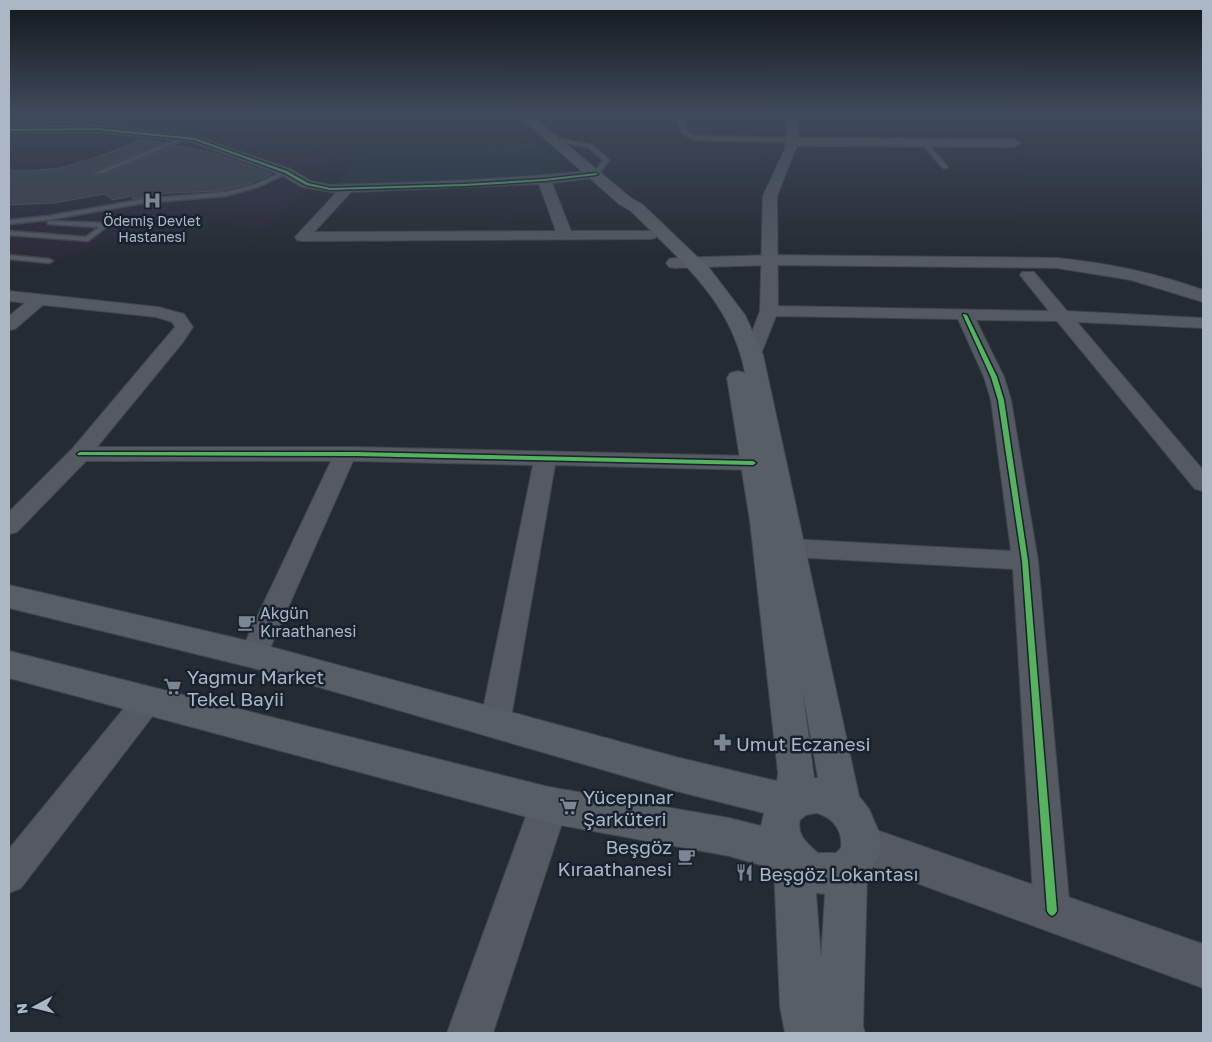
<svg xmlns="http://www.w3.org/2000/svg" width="1212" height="1042" viewBox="0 0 1212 1042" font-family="'Golos Text',sans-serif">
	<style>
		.medical { fill: #2b2a39 }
		.green { fill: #213539 }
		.building { fill: #3c4249; stroke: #4b525c }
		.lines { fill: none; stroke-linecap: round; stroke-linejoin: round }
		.service-casing { stroke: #40464c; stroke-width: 3 }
		.minor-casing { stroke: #40464c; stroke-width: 2 }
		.tertiary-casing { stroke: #40464c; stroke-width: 2 }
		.secondary-casing { stroke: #40464c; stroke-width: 2 }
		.service { fill: #545962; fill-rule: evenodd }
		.minor { fill: #545962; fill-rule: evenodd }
		.tertiary { fill: #545962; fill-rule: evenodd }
		.secondary { fill: #585e66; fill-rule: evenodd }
		.cycleway-casing { stroke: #18212e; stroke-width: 3 }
		.cycleway { fill: #56b35d; fill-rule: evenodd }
		.labels { text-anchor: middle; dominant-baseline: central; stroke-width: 5; stroke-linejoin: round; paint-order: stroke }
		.far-poi-label { font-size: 14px; fill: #acb7c6; stroke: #18212e }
		.poi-label { font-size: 16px; fill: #acb7c6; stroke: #18212e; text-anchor: start }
		.near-poi-label { font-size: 19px; fill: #acb7c6; stroke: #18212e; text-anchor: start }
	</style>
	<rect width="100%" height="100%" fill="#242b33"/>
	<!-- medical -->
	<path class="medical" d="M73,130L122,135L135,131L336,147L327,171L265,228L165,216L42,268L9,265V132Z"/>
	<!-- green -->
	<path class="green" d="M541,143L570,176L336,187L361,151Z"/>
	<!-- building -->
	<path class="building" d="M142,139L163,143L94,171L93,174L101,176L175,145L214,153L272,174L246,185L217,191L149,194L148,197L133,199L132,196L113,200L104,194L54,203L9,205V170L27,171L60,168L103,155Z"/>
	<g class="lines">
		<defs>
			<path id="service" d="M677,114H681L687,132L695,136L792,138L795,140L792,142L694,140L682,133Z
				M182,137L187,138L100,174L95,173Z
				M554,138L592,145L609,160L598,175H594L593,174L603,160L588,147L552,141Z
				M921,141H925L947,166V168H943L921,143Z
				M286,170L289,172L288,173L258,187L226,196L144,203L48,220L9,224V220L48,216L144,199L226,192L254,185Z
				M50,221L106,223L109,225L88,241L9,235V231L86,237L99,227L48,224V222Z
				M9,255L49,259L53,261L49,263L9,259Z"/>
			<path id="minor" d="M784,114H794L799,129L798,138L1014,139L1020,143L1014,147L797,146L777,196L778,306L1049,311L1020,275L1022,272H1034L1067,311L1203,318V328L1077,322L1203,470V491L1195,489L1057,321L976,320L1004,377L1011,400L1038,561L1070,911L1065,924L1052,929L1039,924L1034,911L1013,569L791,557L782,554L779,548L782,542L791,539L1011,551L991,400L984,377L958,319L776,316L759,359L752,361L745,359L743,355L760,311L763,196L785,149L787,129Z
				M97,126L198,137L291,169L311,181L330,185C419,182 508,180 596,170L602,174L601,177L552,183L571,231H650L655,232L657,235L655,238L650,239L302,241L297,240L295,237L336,193L302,187L281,175L192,142L97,132L9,133V127ZM539,184L556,231L314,232L351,192Z
				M9,291L158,307L184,314L193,327L183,342L97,447H356L753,456L761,458L764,463L761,468L753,470L555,465L510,724L506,733L495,737L484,733L480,724L533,465L353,461L267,655L263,663L253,666L243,663L239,655L331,461H86L17,532L9,534V512L72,449L175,327L172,322L156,317L43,305L15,329L9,330V316L25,303L9,301Z
				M148,687L158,691L163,700L158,709L21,888L9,893V849L138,691Z"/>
			<path id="tertiary" d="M769,255L1057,258C1107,263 1156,273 1203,290V302L1131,280L1057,268L769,265L675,268L669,267L666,263L669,259L675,258Z
				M549,787L562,792L568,805L493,1033H447L530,805L536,792Z
				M862,825L1203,944V988L848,858L842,844L848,830Z"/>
			<path id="secondary" d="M517,114H530L631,198L643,205L710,269L745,315L763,355L859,796L869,809L879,832L881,842L880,852L867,878L863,1026L865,1033H785L780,1007L774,869L729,856L549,823L9,678V651L549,787L729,818L761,826L764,813L676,791L253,668L9,608V585L253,642L676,757L777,781L778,773L750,521L727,378L730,373L738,371L745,373C732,302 680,260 631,211L619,204ZM803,693L818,778H814ZM817,813C833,818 843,830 841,848L836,853H818C808,844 796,835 800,820L806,815ZM816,893L825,894L821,958Z"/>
		</defs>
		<!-- service casing -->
		<use href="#service" class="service-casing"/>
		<!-- minor casing -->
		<use href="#minor" class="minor-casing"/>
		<!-- tertiary casing -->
		<use href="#tertiary" class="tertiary-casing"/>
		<!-- secondary casing -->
		<use href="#secondary" class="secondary-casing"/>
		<!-- service -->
		<use href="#service" class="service"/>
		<!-- minor -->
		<use href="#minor" class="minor"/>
		<!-- tertiary -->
		<use href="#tertiary" class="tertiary"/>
		<!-- secondary -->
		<use href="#secondary" class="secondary"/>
		<defs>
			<path id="cycleway" d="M97,128L195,138L287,171L308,183L330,188L464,184L544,179L596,173L598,174L596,175L544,181L464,186L330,190L306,185L285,173L194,140L97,130L9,131V129Z
				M963,314L967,315L997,377L1004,400L1028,561L1057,911L1055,914L1052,916L1049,914L1047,911L1022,561L998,400L991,377L963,315Z
				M80,452H356L753,461L756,463L753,465L356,456L78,455L77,454Z"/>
		</defs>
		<!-- cycleway casing -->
		<use href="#cycleway" class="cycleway-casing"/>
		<!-- cycleway -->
		<use href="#cycleway" class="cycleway"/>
	</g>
	<!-- sky -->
	<linearGradient id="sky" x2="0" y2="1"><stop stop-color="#14181c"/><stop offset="0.44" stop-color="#3f4a5b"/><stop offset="1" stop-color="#3f4a5b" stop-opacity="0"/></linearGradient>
	<rect width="1212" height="259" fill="url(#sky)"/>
	<!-- icons -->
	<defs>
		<symbol id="hospital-bare" viewBox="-9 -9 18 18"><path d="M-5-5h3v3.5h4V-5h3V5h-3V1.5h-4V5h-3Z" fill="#7c8693" stroke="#18212e" stroke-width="2.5" paint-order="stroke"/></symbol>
		<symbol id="cafe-bare" viewBox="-9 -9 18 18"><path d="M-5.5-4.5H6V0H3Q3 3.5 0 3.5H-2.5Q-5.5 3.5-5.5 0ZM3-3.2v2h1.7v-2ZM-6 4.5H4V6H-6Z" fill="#7c8693" stroke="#18212e" stroke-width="2.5" paint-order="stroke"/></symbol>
		<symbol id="supermarket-bare" viewBox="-9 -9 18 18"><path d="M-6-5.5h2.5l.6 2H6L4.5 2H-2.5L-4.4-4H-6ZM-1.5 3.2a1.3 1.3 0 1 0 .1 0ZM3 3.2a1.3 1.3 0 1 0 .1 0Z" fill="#7c8693" stroke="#18212e" stroke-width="2.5" paint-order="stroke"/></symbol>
		<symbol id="pharmacy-bare" viewBox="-9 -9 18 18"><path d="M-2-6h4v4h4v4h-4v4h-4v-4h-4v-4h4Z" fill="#7c8693" stroke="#18212e" stroke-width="2.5" paint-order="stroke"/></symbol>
		<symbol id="restaurant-bare" viewBox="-9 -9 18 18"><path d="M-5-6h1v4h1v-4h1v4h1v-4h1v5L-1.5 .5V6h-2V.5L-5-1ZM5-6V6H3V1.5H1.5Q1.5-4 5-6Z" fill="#7c8693" stroke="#18212e" stroke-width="2.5" paint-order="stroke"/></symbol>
	</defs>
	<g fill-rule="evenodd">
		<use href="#hospital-bare" x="140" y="188" width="25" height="25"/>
		<use href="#cafe-bare" x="234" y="610" width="25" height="25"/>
		<use href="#supermarket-bare" x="160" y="674" width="25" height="25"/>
		<use href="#pharmacy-bare" x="710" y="730" width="25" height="25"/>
		<use href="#supermarket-bare" x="556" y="794" width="25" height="25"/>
		<use href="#cafe-bare" x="674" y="844" width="25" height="25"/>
		<use href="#restaurant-bare" x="732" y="860" width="25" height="25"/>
	</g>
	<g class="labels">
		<!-- far-poi labels -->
		<g class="far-poi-label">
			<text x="152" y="220">Ödemiş Devlet<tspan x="152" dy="16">Hastanesi</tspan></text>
		</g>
		<!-- poi labels -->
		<g class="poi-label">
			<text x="260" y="613">Akgün<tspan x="260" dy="18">Kıraathanesi</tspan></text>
		</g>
		<!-- near-poi labels -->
		<g class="near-poi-label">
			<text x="187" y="676">Yağmur Market<tspan x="187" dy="22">Tekel Bayii</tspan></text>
			<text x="736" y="743">Umut Eczanesi</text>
			<text x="583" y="796">Yücepınar<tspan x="583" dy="22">Şarküteri</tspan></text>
			<text x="672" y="846" text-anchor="end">Beşgöz<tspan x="672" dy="22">Kıraathanesi</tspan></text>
			<text x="759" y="873">Beşgöz Lokantası</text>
		</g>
	</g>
	<!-- border -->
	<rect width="1212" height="1042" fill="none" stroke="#acb7c6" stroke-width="20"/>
	<!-- north arrow -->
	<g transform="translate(35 1007) rotate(263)" stroke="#18212e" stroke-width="4" paint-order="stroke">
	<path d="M0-4L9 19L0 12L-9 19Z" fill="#acb7c6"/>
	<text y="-8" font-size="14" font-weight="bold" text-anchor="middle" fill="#acb7c6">N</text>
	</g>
</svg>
